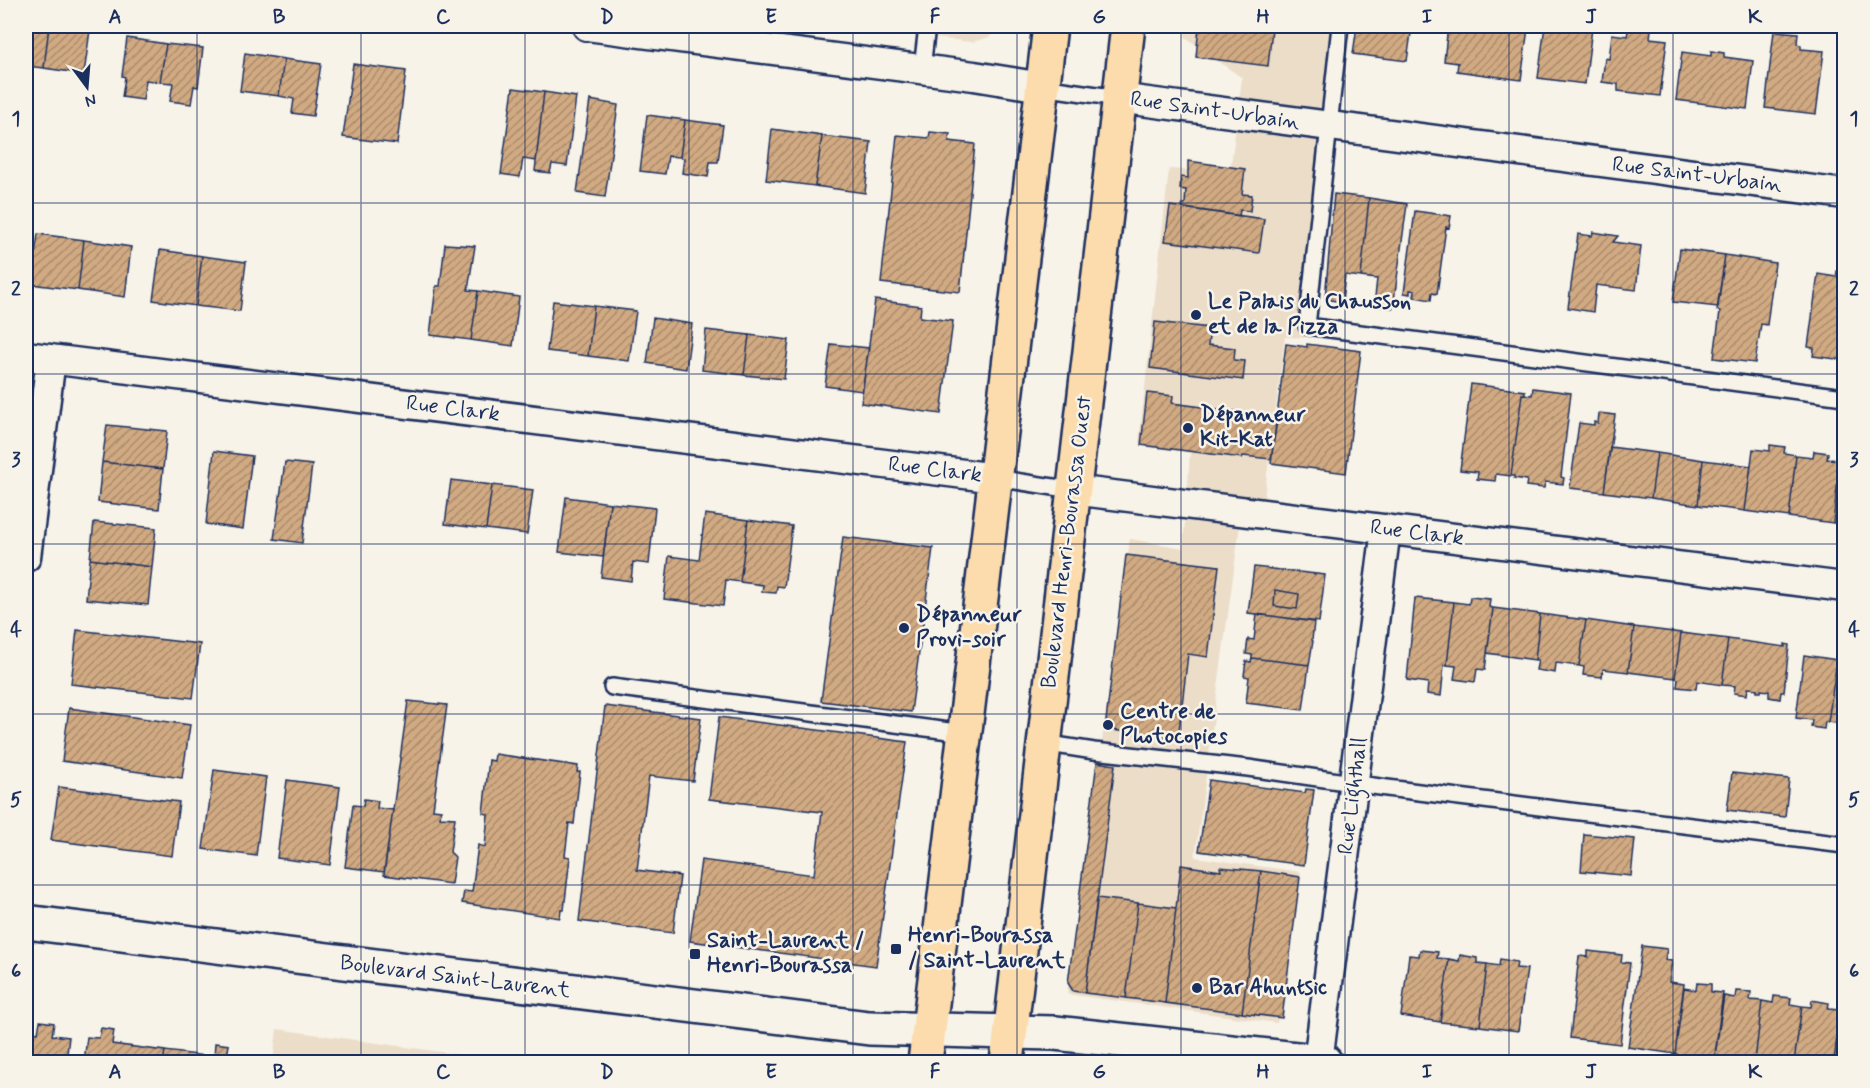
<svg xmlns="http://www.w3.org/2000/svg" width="1870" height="1088" viewBox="0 0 1870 1088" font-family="Mynerve,sans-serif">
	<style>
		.built { fill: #ecddc9 }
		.building { fill: url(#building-hatch); stroke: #1b2f5e; stroke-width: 1.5; fill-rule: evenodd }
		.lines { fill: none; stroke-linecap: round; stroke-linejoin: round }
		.service-casing { stroke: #1b2f5e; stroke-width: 20 }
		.minor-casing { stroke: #1b2f5e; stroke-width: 33 }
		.tertiary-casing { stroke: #1b2f5e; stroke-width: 38 }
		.secondary-casing { stroke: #1b2f5e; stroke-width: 38 }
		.primary-casing { stroke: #1b2f5e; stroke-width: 38 }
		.service { stroke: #f7f3e8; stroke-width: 15 }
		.minor { stroke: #f7f3e8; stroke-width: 28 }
		.tertiary { stroke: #f7f3e8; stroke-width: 33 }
		.secondary { stroke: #f7f3e8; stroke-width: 33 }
		.primary { stroke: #fcdcac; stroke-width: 33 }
		.grid { fill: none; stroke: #1b2f5e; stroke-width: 1.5; stroke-opacity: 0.55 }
		.poi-dot { fill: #1b2f5e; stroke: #f7f3e8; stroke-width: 2 }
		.labels { text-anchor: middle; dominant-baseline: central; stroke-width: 5; stroke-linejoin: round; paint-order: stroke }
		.street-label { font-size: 22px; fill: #1b2f5e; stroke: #f7f3e8 }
		.poi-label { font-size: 22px; font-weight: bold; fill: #1b2f5e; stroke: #f7f3e8; text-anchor: start }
		.neatline { fill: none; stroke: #1b2f5e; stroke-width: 2 }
		.grid-label { font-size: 20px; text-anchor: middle; font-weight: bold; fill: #1b2f5e }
	</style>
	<defs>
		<pattern id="building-hatch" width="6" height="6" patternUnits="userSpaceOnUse" patternTransform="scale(1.5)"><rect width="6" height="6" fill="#d1aa82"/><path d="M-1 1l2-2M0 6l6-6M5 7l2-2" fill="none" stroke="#a98b6e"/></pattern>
	</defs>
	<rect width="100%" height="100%" fill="#f7f3e8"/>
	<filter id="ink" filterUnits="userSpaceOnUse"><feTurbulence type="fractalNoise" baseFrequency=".0167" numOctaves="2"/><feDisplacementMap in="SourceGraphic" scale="12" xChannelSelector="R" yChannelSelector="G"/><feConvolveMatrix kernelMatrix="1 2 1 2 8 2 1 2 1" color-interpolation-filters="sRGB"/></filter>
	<g filter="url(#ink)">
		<!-- built -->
		<path class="built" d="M938,26H999L990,37L972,42L936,38Z
			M1186,26H1346L1311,338L1285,337L1260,528L1240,525L1195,857L1301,872L1292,939L1277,1023L1067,994L1130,539L1183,548L1190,453L1139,442L1169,169L1230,173L1242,78L1185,37Z
			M277,1029L513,1062H273Z"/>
		<!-- building -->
		<path class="building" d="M26,26H49L44,68L26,66Z
			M49,26L69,27V26H86L85,30H90L84,74L44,68Z
			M1199,26H1244L1272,29L1268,66L1196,57Z
			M1357,26H1412L1407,61L1353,54Z
			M1448,26L1466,27V26H1510L1528,28L1521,80L1457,71L1458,63L1444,61Z
			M1545,26L1592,28L1585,84L1538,78Z
			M1629,27L1651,30L1650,38L1667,40L1660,96L1618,91V84L1602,82L1605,58L1609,59L1612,34L1627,36Z
			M1774,31L1798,33L1797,44L1801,45V49L1824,51L1816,114L1765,108Z
			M127,38L166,44L160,82L146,80L143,100L122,97L125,77L122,76Z
			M166,44L203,48L198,87L194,86L191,104L170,101L173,83L160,82Z
			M1711,51L1724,53V57L1753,61L1747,109L1676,100L1682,52L1711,56Z
			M245,53L284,59L279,96L240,91Z
			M284,59L321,64L313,116L292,113L294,99L279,96Z
			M353,64L406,71L397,144L343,137Z
			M513,88L544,92L536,161L523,159L520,177L501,174Z
			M544,92L576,97L567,166L552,164L550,173L535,171Z
			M590,100L618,105L605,197L577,193Z
			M647,115L685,120L680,157L668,156L665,174L640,171Z
			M685,120L723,125L718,162H710L708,177L682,173L684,158L680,157Z
			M772,129L822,136L815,186L766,180Z
			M930,132L950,134L949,141L975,144L960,292L881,283L897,135L929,138Z
			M822,136L871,142L865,193L815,186Z
			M1188,161L1245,169L1242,194L1252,195L1250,211L1240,210L1239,216L1183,208L1182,204H1185L1186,190L1180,189L1181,177L1188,178Z
			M1334,194L1369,198L1361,277L1345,275L1342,302L1325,299Z
			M1369,198L1407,204L1393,308L1374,306L1377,279L1361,277Z
			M1170,206L1264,219L1259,253L1165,241Z
			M1415,211L1451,216L1449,228L1446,227L1437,294L1432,293L1431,300L1414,297L1415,291L1410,290V294L1404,293Z
			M1593,232L1618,236L1613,242L1641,246L1636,290L1596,285L1593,312L1568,308L1578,234L1592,236Z
			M38,234L84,240L78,290L31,284Z
			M84,240L131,247L125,297L78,290Z
			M445,244L475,246L468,290L478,291L471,340L430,335L436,286H440Z
			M1680,249L1725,255L1718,307L1673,302Z
			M160,250L202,256L196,306L153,300Z
			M1725,255L1775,263L1767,325L1761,324L1755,363L1714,358L1720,311L1717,310Z
			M202,256L246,262L240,311L196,306Z
			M1837,271L1844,272V360L1813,356L1814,348L1808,347L1818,274L1836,277Z
			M478,291L519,297L513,346L471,340Z
			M875,300L921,306L920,317L953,321L941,414L861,403Z
			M553,301L594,306L588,356L547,351Z
			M594,306L636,311L629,361L588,356Z
			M653,318L692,324L686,369L647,363Z
			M1155,322L1210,328L1208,345L1235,348L1234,360L1245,361L1243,380L1150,368Z
			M706,330L749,335L744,375L702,370Z
			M749,335L789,340L784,379L744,375Z
			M831,344L869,348L862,391L825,386Z
			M1286,344L1307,347V344L1361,351L1346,473L1271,463Z
			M1471,384L1525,391V394H1522L1511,476L1496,474L1495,481L1477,479L1478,472L1460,470Z
			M1533,388L1571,393L1561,477L1564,478L1563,484L1545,482L1544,488L1526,486L1527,480L1514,478V476H1511L1522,394L1532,395Z
			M1147,393L1173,396L1172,403L1248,413V417L1277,421L1271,459L1243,456L1242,458L1141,445Z
			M1599,413L1615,415L1604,492L1570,488L1579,423L1594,425V422L1598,423Z
			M107,425L167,431L163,469L102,462Z
			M1770,445L1785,447L1784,453L1796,455L1789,517L1745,511L1753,449L1770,451Z
			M1610,447L1657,453L1651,498L1604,492Z
			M214,451L252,456L243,529L206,524Z
			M1814,451L1828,453L1827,459L1840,460L1833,523L1789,517L1796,455L1813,457Z
			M1657,453L1703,460L1698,505L1651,498Z
			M1703,460L1751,466L1745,511L1698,505Z
			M1840,460L1844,461V525L1833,523Z
			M102,462L163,469L159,509L98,502Z
			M285,462L312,465L302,543L274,539Z
			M451,480L492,485L486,529L445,524Z
			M492,485L533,490L527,534L486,529Z
			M566,497L610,503L603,557L559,552Z
			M610,503L655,508L649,564L633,562L631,581L601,577Z
			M705,514L748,520L740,582L726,580L723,606L664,599L669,556L699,560Z
			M748,520L792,526L784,587L777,586L776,593L762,592L763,585L740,582Z
			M94,522L156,528L152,567L90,559Z
			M843,537L933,548L911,712L821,701Z
			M1126,555L1219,566L1208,657L1188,654L1178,739L1105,729Z
			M90,559L152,567L148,605L86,599Z
			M1254,567L1325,575L1319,622L1248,613ZM1275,590L1299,594L1297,609L1274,606Z
			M1275,590L1299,594L1297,609L1274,606Z
			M1470,597L1490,599L1489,607L1493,608L1485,670L1477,669L1475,682L1454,679L1456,666L1447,665L1454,602L1469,604Z
			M1415,598L1454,602L1447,665H1444L1441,696L1427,694L1428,683L1407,680Z
			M1493,608L1540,614L1535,660L1487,653Z
			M1257,614L1314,622L1312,640L1313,641L1309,665L1252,658V655L1246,654L1248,639L1254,640Z
			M1540,614L1586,620L1579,666L1556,663L1555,673L1536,670L1538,660H1535Z
			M1586,620L1634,627L1628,672L1603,669L1602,677L1583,675L1584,667L1579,666Z
			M1634,627L1681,633L1675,678L1628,672Z
			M77,630L200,644L193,698L71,684Z
			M1681,633L1728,639L1722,685L1697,681L1696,689L1677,687L1678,679L1675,678Z
			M1728,639L1785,647V644L1789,645L1784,692H1781L1780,699L1769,697V691L1761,690V692H1757V689L1748,688L1747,695L1734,693L1735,686L1722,685Z
			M1804,655L1837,660L1828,722H1825L1824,729L1811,727L1812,720L1796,718Z
			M1252,658L1309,665L1303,710L1246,703L1249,677L1244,676L1246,661L1251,662Z
			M1837,660L1844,661V731H1842L1843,724L1828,722Z
			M408,701L447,705L433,809L441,810L440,817L455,818L450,852L455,857L451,884L384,875Z
			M605,706L701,718L693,781L649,776L637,870L680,876L673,933L579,921Z
			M69,708L190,725L182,778L62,761Z
			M719,717L907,742L876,966L690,941L701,860L814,875L822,812L709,799Z
			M495,754L578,766L577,772H580L574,824L569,823L565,856L570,857L564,910H561L560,918L462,903L464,891L472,892L478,845L485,847L488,814L483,813L489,760L494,761Z
			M1097,762L1115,765L1085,993L1073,991L1068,983Z
			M214,770L266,777L256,856L203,849Z
			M1732,773L1789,779L1785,817L1727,810Z
			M287,780L340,787L330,865L277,858Z
			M1209,780L1305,793L1306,789L1314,790L1304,865L1199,851Z
			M59,787L179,802L172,856L51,840Z
			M364,799L378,801L377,808L393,810L384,872L345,867L353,805L363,806Z
			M1584,834L1635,839L1631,876L1581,871Z
			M1181,865L1221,871L1220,867L1261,871L1242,1013L1165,1003Z
			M1261,871L1300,877L1282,1018L1242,1013Z
			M1097,898L1138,903L1126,998L1085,993Z
			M1138,903L1176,908L1165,1003L1126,998Z
			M1642,946L1667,949L1665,960L1672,961L1669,982L1684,984L1675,1054L1628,1047Z
			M1420,950L1438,952L1437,958L1449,959L1440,1022L1401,1016L1409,955L1419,956Z
			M1588,951L1622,955L1621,962L1630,963L1620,1044L1570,1038L1579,956L1588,957Z
			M1460,955L1477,958V963L1487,964L1480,1026L1440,1022L1449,959L1459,961Z
			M1500,959L1517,962L1516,968L1527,969L1518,1031L1480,1026L1487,964L1499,966Z
			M1697,983L1711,984V992L1723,993L1714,1062H1686L1687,1059L1676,1057L1677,1054H1675L1684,988L1696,990Z
			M1736,991L1751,992L1750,1000L1762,1001L1755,1061L1715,1056L1724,996L1735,998Z
			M1774,996L1791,998L1790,1004L1802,1006L1794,1062L1755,1061L1762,1001L1773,1003Z
			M1812,1000L1829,1003L1828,1009L1840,1010L1834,1062H1794L1802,1006L1811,1007Z
			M1841,1008H1844V1062H1834Z
			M40,1021L54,1023L52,1035L69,1037L66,1062H26V1031L38,1033Z
			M101,1028L114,1030L112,1044L165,1051L163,1062H84L87,1037L99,1038Z
			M215,1043L229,1045L227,1056L239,1057V1062H163L165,1051L214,1057Z"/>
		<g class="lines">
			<defs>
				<path id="service" d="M1340,26L1307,326L1844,397
					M922,69L927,26
					M1042,87L1118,98
					M996,478L1073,490
					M612,687L964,733
					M1043,743L1094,751L1248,768L1387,788L1844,845"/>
				<path id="minor" d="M587,26L974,76L1042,87
					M1118,98L1844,194
					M26,356L996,478
					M1073,490L1844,587
					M26,557L51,359
					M1318,1062L1386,529"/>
				<path id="tertiary" d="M1010,1032L1055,1033L1325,1062"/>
				<path id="secondary" d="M26,922L869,1028L1010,1032"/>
				<path id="primary" d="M925,1062L1050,26
					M1007,1062L1128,26"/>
			</defs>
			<!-- service casing -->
			<use href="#service" class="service-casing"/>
			<!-- minor casing -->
			<use href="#minor" class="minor-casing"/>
			<!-- tertiary casing -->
			<use href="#tertiary" class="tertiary-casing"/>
			<!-- secondary casing -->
			<use href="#secondary" class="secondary-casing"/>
			<!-- primary casing -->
			<use href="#primary" class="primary-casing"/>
			<!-- service -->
			<use href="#service" class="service"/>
			<!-- minor -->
			<use href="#minor" class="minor"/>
			<!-- tertiary -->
			<use href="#tertiary" class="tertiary"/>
			<!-- secondary -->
			<use href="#secondary" class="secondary"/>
			<!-- primary -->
			<use href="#primary" class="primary"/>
		</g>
	</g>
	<!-- grid -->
	<path class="grid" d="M197,26V1062M361,26V1062M525,26V1062M689,26V1062M853,26V1062M1017,26V1062M1181,26V1062M1345,26V1062M1509,26V1062M1673,26V1062M26,203H1844M26,374H1844M26,544H1844M26,714H1844M26,885H1844"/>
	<!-- markers -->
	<g class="poi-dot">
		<circle cx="1196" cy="315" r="6"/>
		<circle cx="1188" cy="428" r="6"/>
		<circle cx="904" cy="628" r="6"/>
		<circle cx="1108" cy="725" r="6"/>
		<rect x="890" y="943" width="12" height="12" rx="3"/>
		<rect x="689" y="948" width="12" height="12" rx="3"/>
		<circle cx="1197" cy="988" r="6"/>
	</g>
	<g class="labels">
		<!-- street labels -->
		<g class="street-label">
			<text transform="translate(1215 111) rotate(8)">Rue Saint-Urbain</text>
			<text transform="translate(1697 175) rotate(7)">Rue Saint-Urbain</text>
			<text transform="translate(453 409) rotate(7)">Rue Clark</text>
			<text transform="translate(935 470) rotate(7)">Rue Clark</text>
			<text transform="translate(1417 533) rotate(7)">Rue Clark</text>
			<text transform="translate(1067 542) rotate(-83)">Boulevard Henri-Bourassa Ouest</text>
			<text transform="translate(1353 796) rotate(-83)">Rue Lighthall</text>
			<text transform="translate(455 977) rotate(7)">Boulevard Saint-Laurent</text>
		</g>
		<!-- poi labels -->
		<g class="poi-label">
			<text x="1208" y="302">Le Palais du Chausson<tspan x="1208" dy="25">et de la Pizza</tspan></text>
			<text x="1200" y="415">Dépanneur<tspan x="1200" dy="25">Kit-Kat</tspan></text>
			<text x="916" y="615">Dépanneur<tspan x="916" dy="25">Provi-soir</tspan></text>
			<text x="1120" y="712">Centre de<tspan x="1120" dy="25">Photocopies</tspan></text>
			<text x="908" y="936">Henri-Bourassa<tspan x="908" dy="25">/ Saint-Laurent</tspan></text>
			<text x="707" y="941">Saint-Laurent /<tspan x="707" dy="25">Henri-Bourassa</tspan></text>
			<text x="1209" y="988">Bar Ahuntsic</text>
		</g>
	</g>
	<!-- margin -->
	<rect width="1870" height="1088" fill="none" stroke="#f7f3e8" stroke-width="66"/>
	<!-- north arrow -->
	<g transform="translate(87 87) rotate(164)" stroke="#f7f3e8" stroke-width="4.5" paint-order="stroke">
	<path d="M0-4.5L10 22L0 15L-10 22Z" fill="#1b2f5e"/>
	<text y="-9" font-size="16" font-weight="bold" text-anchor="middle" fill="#1b2f5e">N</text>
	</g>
	<rect x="33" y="33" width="1804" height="1022" class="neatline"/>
	<g class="grid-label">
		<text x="115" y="23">A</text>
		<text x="279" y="23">B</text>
		<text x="443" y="23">C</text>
		<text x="607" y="23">D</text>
		<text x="771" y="23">E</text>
		<text x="935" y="23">F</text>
		<text x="1099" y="23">G</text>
		<text x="1263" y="23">H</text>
		<text x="1427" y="23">I</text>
		<text x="1591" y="23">J</text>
		<text x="1755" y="23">K</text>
		<text x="16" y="125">1</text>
		<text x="1854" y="125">1</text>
		<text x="16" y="295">2</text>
		<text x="1854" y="295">2</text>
		<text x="16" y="466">3</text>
		<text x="1854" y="466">3</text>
		<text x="16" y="636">4</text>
		<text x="1854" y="636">4</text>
		<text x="16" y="806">5</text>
		<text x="1854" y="806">5</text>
		<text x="16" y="977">6</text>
		<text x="1854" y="977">6</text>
		<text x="115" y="1078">A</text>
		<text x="279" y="1078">B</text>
		<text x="443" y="1078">C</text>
		<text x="607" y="1078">D</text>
		<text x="771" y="1078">E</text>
		<text x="935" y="1078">F</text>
		<text x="1099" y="1078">G</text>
		<text x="1263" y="1078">H</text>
		<text x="1427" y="1078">I</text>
		<text x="1591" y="1078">J</text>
		<text x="1755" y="1078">K</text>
	</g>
</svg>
